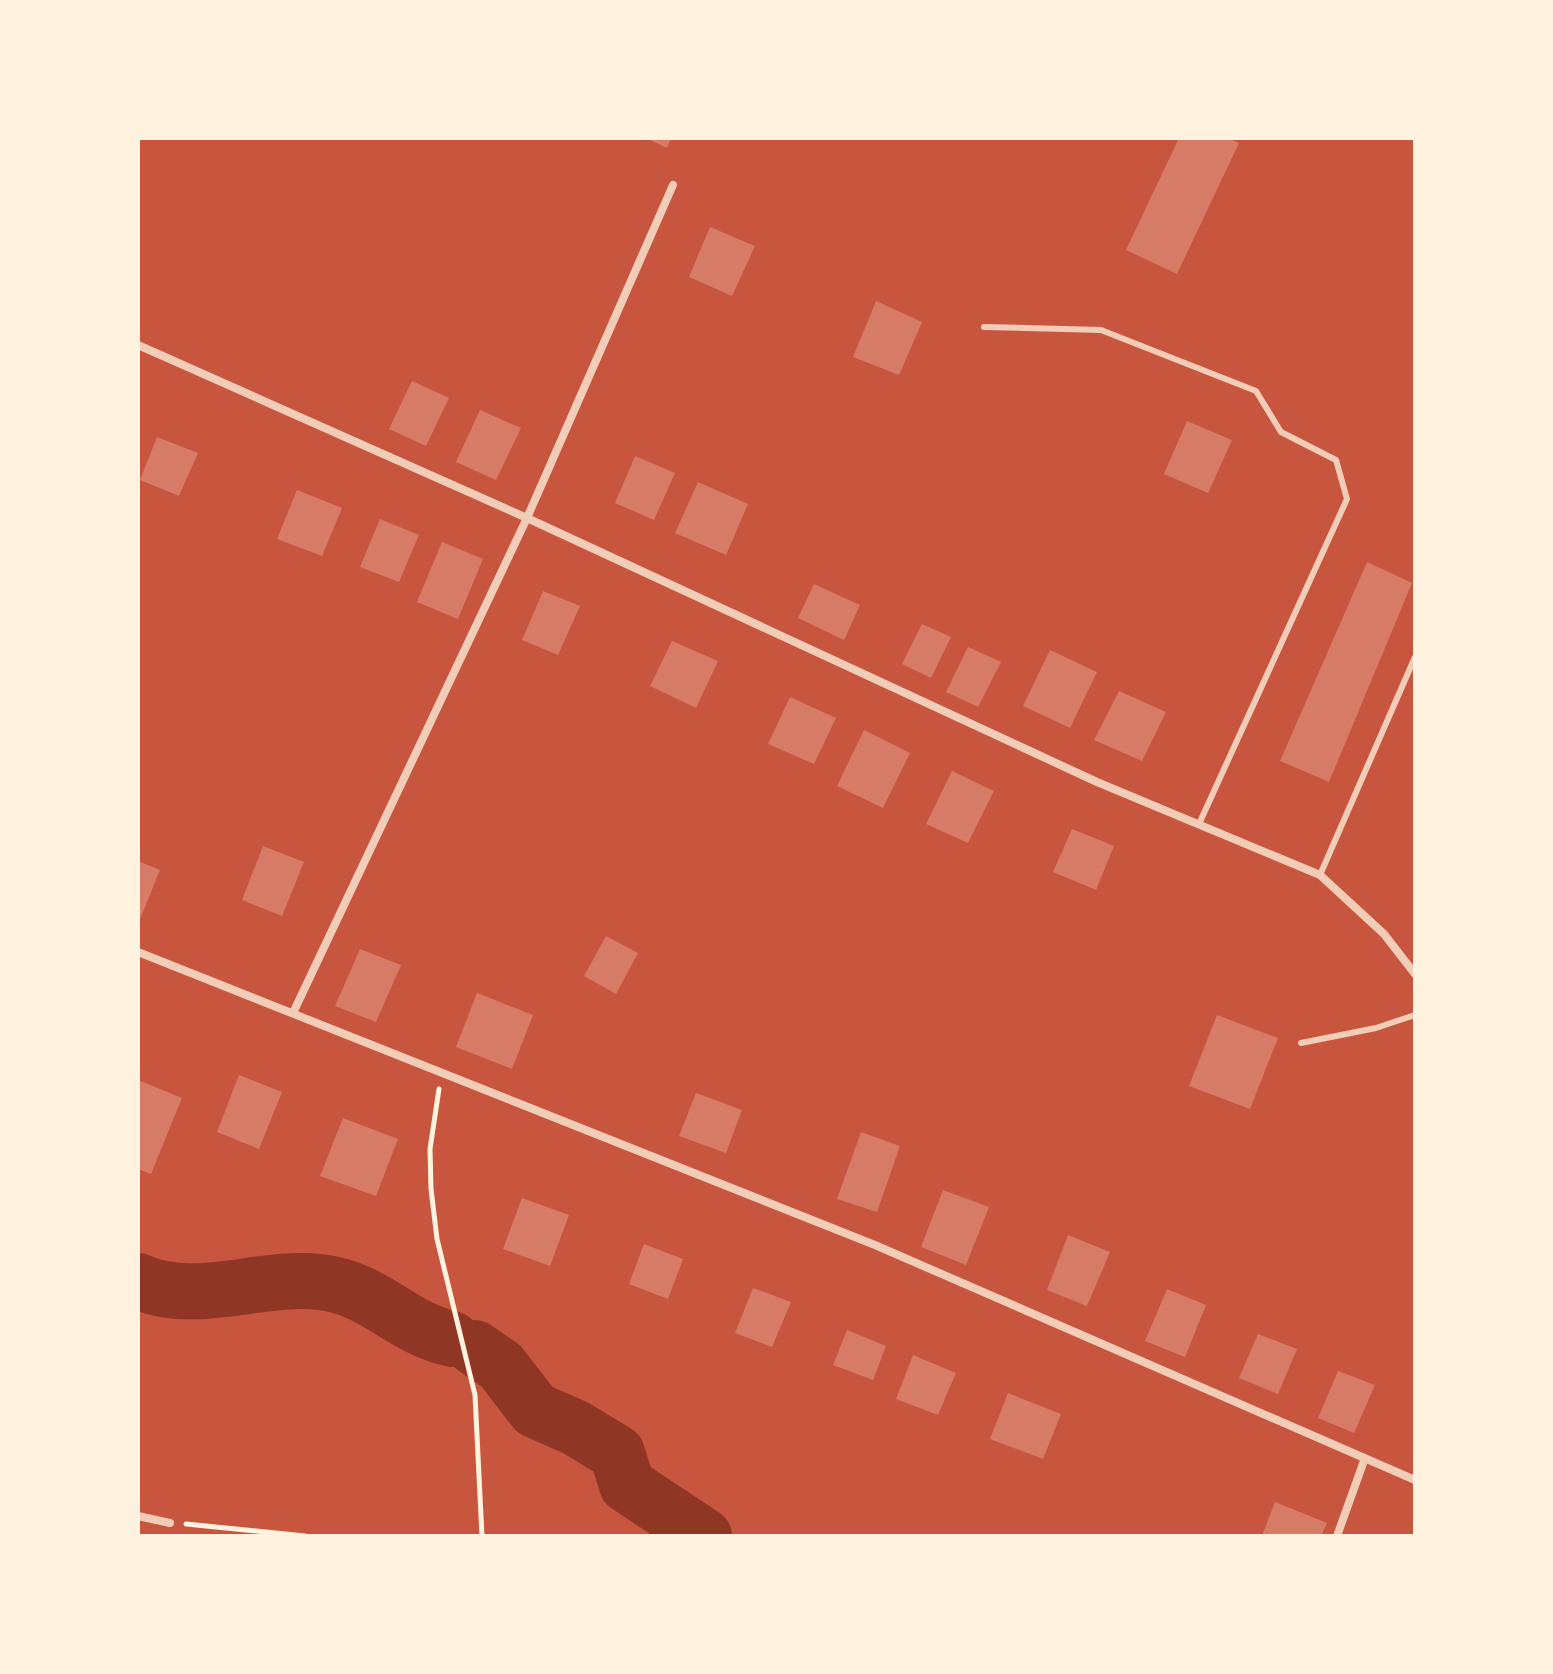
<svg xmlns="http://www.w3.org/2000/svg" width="1553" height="1674" viewBox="0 0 1553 1674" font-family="Montserrat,sans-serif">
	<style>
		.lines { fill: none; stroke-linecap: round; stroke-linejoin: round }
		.river { stroke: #8f3625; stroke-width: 56 }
		.building { fill: #d67c66 }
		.path { stroke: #fff3e0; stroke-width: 5 }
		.service { stroke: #f1ccb7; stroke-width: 6 }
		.minor { stroke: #f1ccb7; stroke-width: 8 }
	</style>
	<rect width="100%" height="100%" fill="#c8553d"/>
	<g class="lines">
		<!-- river -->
		<path class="river" d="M138,1281C194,1307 261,1275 320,1282C375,1288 401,1328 452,1339
			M475,1348L501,1366L535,1410L576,1428L617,1453L627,1485L704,1536"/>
	</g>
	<!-- building -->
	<path class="building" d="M646,138H671L667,148Z
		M1179,138H1229L1239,143L1177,274L1126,250Z
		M710,227L755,246L732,296L689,277Z
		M876,301L922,322L899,375L853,357Z
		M412,381L449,398L426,446L389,429Z
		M480,410L521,428L496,480L456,462Z
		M1187,421L1232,440L1208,493L1164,474Z
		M157,437L198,453L179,496L140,480Z
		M635,456L675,473L654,520L615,503Z
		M698,482L748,504L726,555L675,533Z
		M297,490L342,508L322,556L277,539Z
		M380,519L419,535L399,582L360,567Z
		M442,542L483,559L458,619L417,602Z
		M1367,562L1412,583L1329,782L1280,761Z
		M814,584L860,605L844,640L798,618Z
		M543,591L580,606L558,655L522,640Z
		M922,624L951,637L931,678L902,664Z
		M672,641L718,661L696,708L650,686Z
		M968,647L1001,662L978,707L946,692Z
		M1050,650L1097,672L1070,728L1023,706Z
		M1119,691L1166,712L1142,761L1094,740Z
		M790,697L836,718L814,764L768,744Z
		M864,730L910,753L883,808L837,786Z
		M952,771L994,791L968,843L926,824Z
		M1072,829L1114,846L1096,890L1053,872Z
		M263,846L304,862L282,916L242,900Z
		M138,861L160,870L138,924Z
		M606,936L638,953L616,994L584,976Z
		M360,949L401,965L376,1022L335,1006Z
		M477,993L533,1015L512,1069L456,1047Z
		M1217,1015L1278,1038L1250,1109L1189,1086Z
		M239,1075L282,1092L259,1149L217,1132Z
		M138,1080L182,1098L151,1174L138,1169Z
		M696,1093L742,1110L726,1153L679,1136Z
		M343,1118L398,1139L376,1196L320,1176Z
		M861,1132L900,1146L877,1212L837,1199Z
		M943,1190L989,1207L966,1265L921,1247Z
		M522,1198L569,1215L550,1266L503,1249Z
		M1068,1235L1110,1252L1087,1306L1047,1290Z
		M644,1244L683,1259L668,1299L629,1284Z
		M753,1288L791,1302L772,1347L735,1333Z
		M1167,1289L1206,1305L1185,1357L1145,1341Z
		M847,1330L886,1346L873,1380L833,1365Z
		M1258,1334L1297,1349L1278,1394L1239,1378Z
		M913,1355L956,1373L938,1415L896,1399Z
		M1338,1371L1375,1385L1354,1433L1318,1418Z
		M1008,1393L1061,1414L1043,1459L990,1439Z
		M1275,1502L1327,1523L1321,1536H1262Z"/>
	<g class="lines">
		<!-- path -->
		<path class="path" d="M439,1089L430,1149L431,1189L437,1239L475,1395L482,1536
			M186,1524L305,1536"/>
		<!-- service -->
		<path class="service" d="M984,327L1101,330L1256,391L1281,432L1336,460L1347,499L1199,824
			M1320,875L1415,657
			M1301,1043L1376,1028L1415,1015"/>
		<!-- minor -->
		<path class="minor" d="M138,345L527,518L1097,782L1320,875L1384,934L1415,974
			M138,952L875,1245L1415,1480
			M293,1013L527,518L673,185
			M138,1516L170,1523
			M1337,1536L1365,1458"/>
	</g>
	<!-- border -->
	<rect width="1553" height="1674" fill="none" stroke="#fff3e0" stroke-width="280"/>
</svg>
